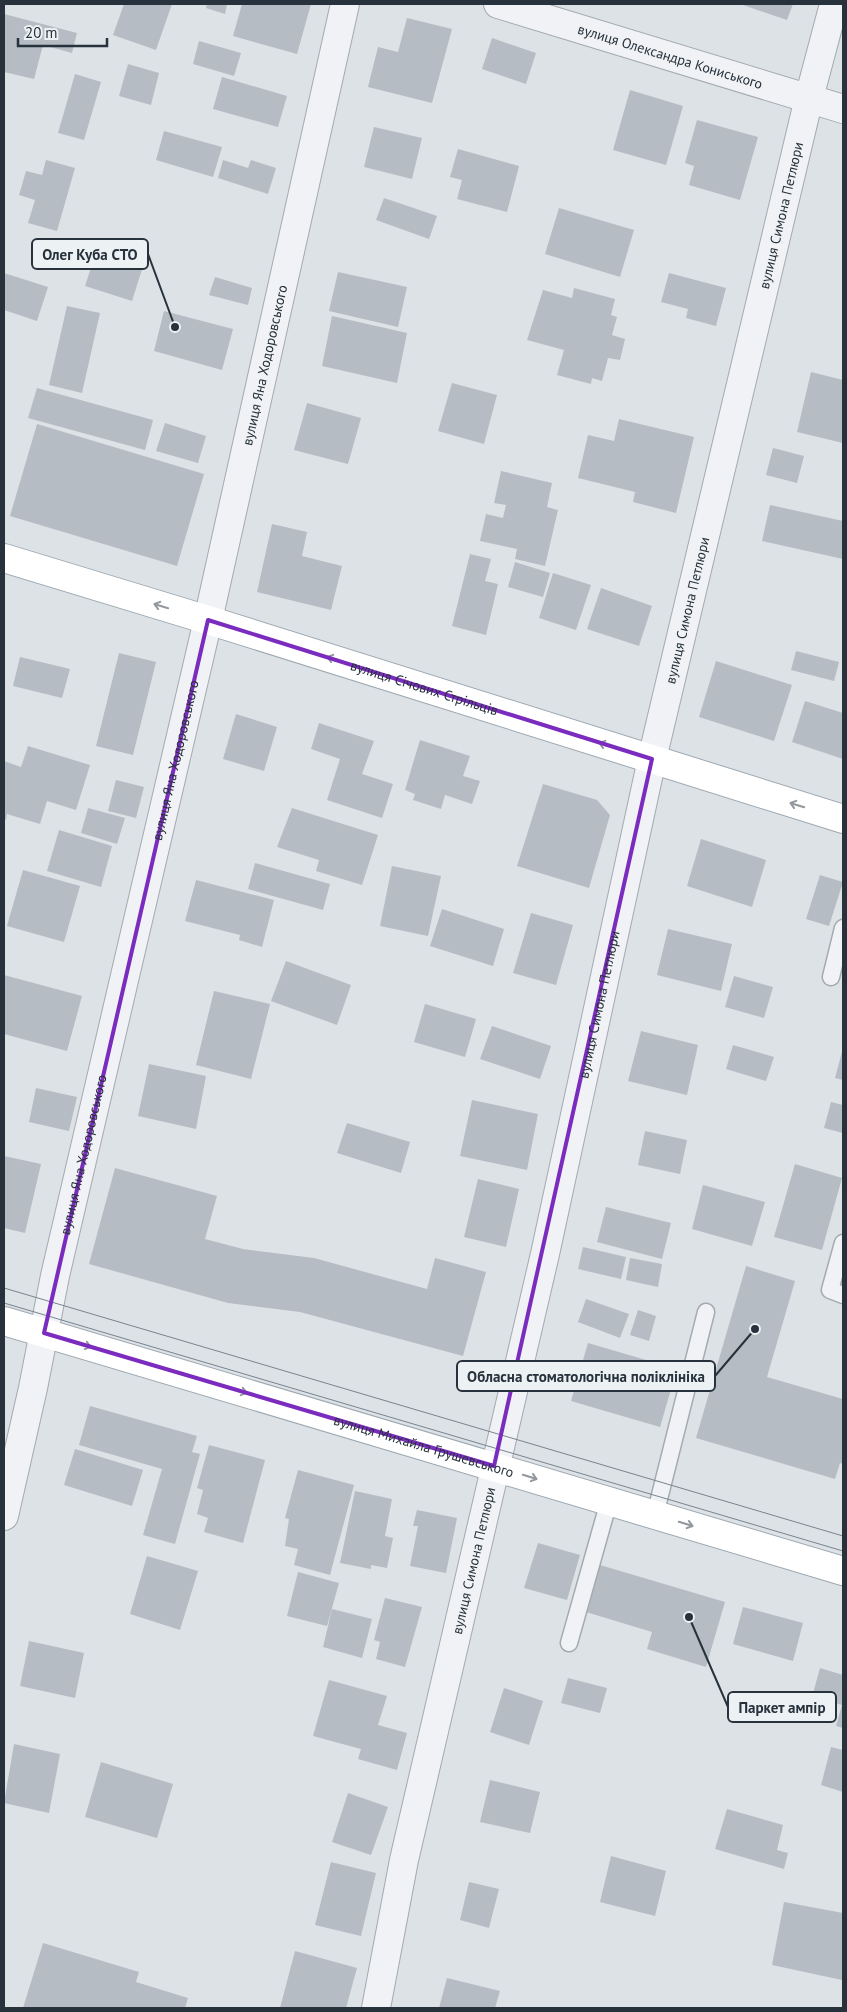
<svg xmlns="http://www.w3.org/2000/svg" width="847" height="2012" viewBox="0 0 847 2012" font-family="'PT Sans',sans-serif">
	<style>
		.building { fill: #b5bcc3 }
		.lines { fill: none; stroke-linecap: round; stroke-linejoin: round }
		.lane-casing { stroke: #a3aab0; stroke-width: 19 }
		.street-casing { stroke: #a3aab0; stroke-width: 30 }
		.primary-casing { stroke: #9da8b1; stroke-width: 30 }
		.lane { stroke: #f0f2f5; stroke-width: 16 }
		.street { stroke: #f0f2f5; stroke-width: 28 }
		.primary { stroke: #fff; stroke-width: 28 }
		.tram { stroke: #77848f; stroke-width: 1 }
		.oneway { stroke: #93989e }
		.marked { fill: none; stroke: #7b2cbf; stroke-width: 4; stroke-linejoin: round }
		.labels { text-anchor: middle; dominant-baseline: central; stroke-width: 4; stroke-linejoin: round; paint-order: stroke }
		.street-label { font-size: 14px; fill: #27323c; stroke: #ecf1f4 }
		.leader { fill: none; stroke: #27323c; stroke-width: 2 }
		.callout-dot { fill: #27323c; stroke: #ecf1f4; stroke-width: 2 }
		.callout { fill: #ecf1f4; stroke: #27323c; stroke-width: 2 }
		.callout-label { font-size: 15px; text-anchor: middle; font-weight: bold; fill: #27323c }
	</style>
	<rect width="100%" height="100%" fill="#dde2e6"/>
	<!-- building -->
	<path class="building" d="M124,4H172L156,50L113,35Z
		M207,4H227L225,14L206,8Z
		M242,4H311L297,54L233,36Z
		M740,4H793L787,20Z
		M4,14L77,33L72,53L43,45L34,79L4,72Z
		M407,18L452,29L432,103L368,87L378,47L398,52Z
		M492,38L536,53L526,84L482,69Z
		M199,41L241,53L234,76L193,64Z
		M128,64L159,73L151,105L119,96Z
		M75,74L101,82L84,140L58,133Z
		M222,77L287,96L278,127L213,109Z
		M630,90L683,106L666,165L613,150Z
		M697,120L758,137L740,200L689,185L694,166L685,163Z
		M374,127L422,138L412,179L364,167Z
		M164,131L222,147L213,177L156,160Z
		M458,149L519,166L507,212L457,199L462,180L450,177Z
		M46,160L75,168L57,231L28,223L35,200L19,195L26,171L42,175Z
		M223,160L248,168L251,160L276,168L268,194L218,178Z
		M384,198L437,216L429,239L376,220Z
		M559,208L634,230L620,277L545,254Z
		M97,249L144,263L132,301L85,286Z
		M338,272L407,287L398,327L329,311Z
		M4,273L48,287L37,321L4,310Z
		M669,273L726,288L716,326L686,318L688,309L661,302Z
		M215,277L252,288L248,305L209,295Z
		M574,288L615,299L611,315L617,317L612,335L625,339L620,360L608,358L602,381L592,378L591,384L557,375L564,350L527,340L543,290L572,298Z
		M67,306L100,313L82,393L49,385Z
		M164,311L233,329L222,370L154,351Z
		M332,316L407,333L397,383L322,366Z
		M811,372L843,380V443L797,432Z
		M452,383L497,395L484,444L438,431Z
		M37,388L153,420L145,450L28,418Z
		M307,403L361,418L348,464L294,450Z
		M619,419L694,437L676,513L633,502L635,492L578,478L588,435L614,441Z
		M165,423L206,436L198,463L156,451Z
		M37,424L204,474L177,566L10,516Z
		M773,448L804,456L797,483L766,475Z
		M501,471L552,483L547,507L558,510L545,566L515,559L517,549L480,541L486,514L503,518L506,505L494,503Z
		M770,505L843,521V559L762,541Z
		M272,524L307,532L302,556L342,566L331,610L257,592Z
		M470,554L491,559L485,581L498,584L486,635L452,626Z
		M515,562L550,573L543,597L508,587Z
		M553,573L591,585L576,630L539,618Z
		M601,588L652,606L639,646L587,629Z
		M796,651L839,662L834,681L791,670Z
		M119,653L156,662L133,755L96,746Z
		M20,657L70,669L62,698L13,686Z
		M716,661L792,685L774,741L699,717Z
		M805,701L843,713V759L792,742Z
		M236,714L277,727L264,771L223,759Z
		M319,723L374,741L362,774L393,784L382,818L327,800L340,759L311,749Z
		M420,740L470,756L463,776L480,781L472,804L445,795L441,809L413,800L415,794L405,790Z
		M28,746L90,765L76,810L47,801L40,824L7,814L6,820L4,819V761L21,767Z
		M116,780L144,787L136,818L108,811Z
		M543,784L597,800L610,815L589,888L517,866Z
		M88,808L125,818L117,844L81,833Z
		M292,808L378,835L362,885L316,871L319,860L277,847Z
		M59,830L112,846L101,887L47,871Z
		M701,839L766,860L752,907L687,886Z
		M255,863L330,884L323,910L248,889Z
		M392,866L441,876L428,936L380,926Z
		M23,870L80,886L64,942L7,926Z
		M820,875L843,882L829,926L806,919Z
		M196,880L274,900L262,947L239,940L240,935L185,921Z
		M442,909L504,929L493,966L430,946Z
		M531,913L573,925L556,985L513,973Z
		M668,929L732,944L721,991L657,975Z
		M286,961L351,985L337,1025L271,1001Z
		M4,975L82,996L67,1051L4,1034Z
		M734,976L773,987L764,1018L725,1007Z
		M214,991L270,1004L251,1079L196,1065Z
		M425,1004L476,1019L465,1057L414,1042Z
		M492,1026L551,1046L540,1079L480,1059Z
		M641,1031L698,1045L687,1095L628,1081Z
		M733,1045L774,1057L766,1081L726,1069Z
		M843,1048V1080L835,1078Z
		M149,1064L206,1076L196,1129L138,1116Z
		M36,1088L77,1097L69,1131L29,1122Z
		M472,1100L538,1114L527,1170L460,1156Z
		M831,1102L843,1105V1133L824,1128Z
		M347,1123L410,1142L401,1173L337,1153Z
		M645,1131L687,1140L680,1174L638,1165Z
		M4,1156L41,1164L25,1233L4,1228Z
		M795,1164L842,1178L822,1250L774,1237Z
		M115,1168L217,1196L205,1239L243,1249L314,1258L427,1289L435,1258L486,1272L463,1356L300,1312L228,1303L89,1264Z
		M478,1179L519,1189L506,1247L464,1237Z
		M703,1185L765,1202L752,1246L692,1229Z
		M606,1207L671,1223L662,1259L597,1242Z
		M583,1247L626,1257L621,1279L578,1269Z
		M630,1258L662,1264L658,1287L626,1280Z
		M746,1266L795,1281L767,1377L843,1399V1464L840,1463L835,1479L696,1438Z
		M586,1299L629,1314L620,1338L578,1322Z
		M638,1310L656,1316L649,1341L630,1335Z
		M588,1343L677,1369L660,1427L571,1401Z
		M90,1406L197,1436L192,1452L200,1454L175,1544L143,1535L162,1469L79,1445Z
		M209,1445L265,1460L243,1543L204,1532L208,1518L197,1514L203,1490L197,1488Z
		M75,1449L143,1470L132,1506L64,1485Z
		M298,1470L354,1485L330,1575L294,1565L298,1549L285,1546L289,1519L285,1518Z
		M355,1491L392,1499L385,1536L393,1538L387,1568L371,1565V1569L340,1563Z
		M417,1510L457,1518L446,1573L410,1566L418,1526H413Z
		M538,1543L580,1555L567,1600L524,1588Z
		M147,1556L198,1571L180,1630L130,1614Z
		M600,1565L725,1602L706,1667L647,1649L652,1632L586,1612Z
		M298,1572L339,1583L327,1626L287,1616Z
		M385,1598L422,1607L405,1667L376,1659L380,1642L374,1640Z
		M743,1607L803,1623L793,1661L733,1644Z
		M332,1609L372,1619L362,1658L323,1647Z
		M29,1641L84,1653L75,1698L20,1686Z
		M820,1668L843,1675V1728L836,1726L842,1705L812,1697Z
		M568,1678L607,1688L600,1713L561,1703Z
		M329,1680L387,1696L378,1725L407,1733L397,1770L358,1759L361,1749L313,1736Z
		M504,1688L543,1701L529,1745L490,1732Z
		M14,1744L60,1754L49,1813L4,1803Z
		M831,1747L843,1750V1792L821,1785Z
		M101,1762L173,1784L157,1838L85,1817Z
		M490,1780L540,1792L530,1833L480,1822Z
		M348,1793L388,1807L371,1855L332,1842Z
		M727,1809L783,1825L777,1850L788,1853L784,1869L715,1849Z
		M611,1856L666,1871L655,1916L600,1902Z
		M331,1862L376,1873L361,1936L315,1925Z
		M469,1882L499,1889L489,1928L460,1920Z
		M784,1902L843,1913L842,1980L772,1965Z
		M43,1943L139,1972L136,1982L188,1998L185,2008H23Z
		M295,1951L357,1968L346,2008H280Z
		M447,1978L500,1991L495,2008H439Z"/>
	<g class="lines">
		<defs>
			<path id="lane" d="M831,977L843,928
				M843,1243L830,1290L843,1295
				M655,1515L706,1312
				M569,1643L609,1501"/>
			<g id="street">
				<path id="s1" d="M498,4L843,109"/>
				<path id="s2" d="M4,1516L33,1388L55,1276L208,620L345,4"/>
				<path id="s3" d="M376,2008L404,1860L545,1254L652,759L809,98L834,4"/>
			</g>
			<g id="primary">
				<path id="s4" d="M4,558L208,620L843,819"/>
				<path id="s5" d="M4,1321L843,1571"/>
			</g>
		</defs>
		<!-- lane casing -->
		<use href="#lane" class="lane-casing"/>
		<!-- street casing -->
		<use href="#street" class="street-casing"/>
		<!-- primary casing -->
		<use href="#primary" class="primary-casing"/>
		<!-- lane -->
		<use href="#lane" class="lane"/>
		<!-- street -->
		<use href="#street" class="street"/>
		<!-- primary -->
		<use href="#primary" class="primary"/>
		<!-- tram -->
		<path class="tram" d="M4,1288L843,1536
			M4,1303L843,1551"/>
	</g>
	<!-- one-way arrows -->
	<defs><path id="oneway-shaft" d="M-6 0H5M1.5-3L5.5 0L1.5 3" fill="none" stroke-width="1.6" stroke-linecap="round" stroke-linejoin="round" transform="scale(1.25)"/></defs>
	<g class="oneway">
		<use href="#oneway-shaft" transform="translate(161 606) rotate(-163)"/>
		<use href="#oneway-shaft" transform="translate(334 659) rotate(-163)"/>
		<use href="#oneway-shaft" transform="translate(606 745) rotate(-163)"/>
		<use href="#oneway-shaft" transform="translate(797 805) rotate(-163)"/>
		<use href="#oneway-shaft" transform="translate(84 1345) rotate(16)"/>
		<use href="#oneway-shaft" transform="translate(240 1391) rotate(16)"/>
		<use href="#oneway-shaft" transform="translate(530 1477) rotate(17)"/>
		<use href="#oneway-shaft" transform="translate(686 1524) rotate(17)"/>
	</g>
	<!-- marked area -->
	<path class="marked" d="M208,620L652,759L494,1466L44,1333Z"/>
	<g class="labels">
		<!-- street labels -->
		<g class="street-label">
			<text stroke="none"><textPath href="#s1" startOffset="180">вулиця Олександра Кониського</textPath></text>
			<text stroke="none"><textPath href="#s3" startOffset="1838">вулиця Симона Петлюри</textPath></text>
			<text stroke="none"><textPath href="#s2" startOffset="1180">вулиця Яна Ходоровського</textPath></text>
			<text stroke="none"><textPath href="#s3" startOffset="1432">вулиця Симона Петлюри</textPath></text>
			<text stroke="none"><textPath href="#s4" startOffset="440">вулиця Січових Стрільців</textPath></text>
			<text stroke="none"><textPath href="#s2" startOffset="775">вулиця Яна Ходоровського</textPath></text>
			<text stroke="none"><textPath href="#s3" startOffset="1028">вулиця Симона Петлюри</textPath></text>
			<text stroke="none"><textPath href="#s2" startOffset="370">вулиця Яна Ходоровського</textPath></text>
			<text stroke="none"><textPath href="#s5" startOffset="438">вулиця Михайла Грушевського</textPath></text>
			<text stroke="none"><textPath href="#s3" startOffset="458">вулиця Симона Петлюри</textPath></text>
		</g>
	</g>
	<!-- callouts -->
	<path class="leader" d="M175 327L148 254M755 1329L715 1376M689 1617L728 1707"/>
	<g class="callout-dot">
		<circle cx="175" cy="327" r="5"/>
		<circle cx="755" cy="1329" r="5"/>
		<circle cx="689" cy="1617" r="5"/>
	</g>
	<g class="callout">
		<rect x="32" y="239" width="116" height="30" rx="5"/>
		<rect x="457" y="1361" width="258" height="30" rx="5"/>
		<rect x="728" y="1692" width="108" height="30" rx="5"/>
	</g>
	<g class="callout-label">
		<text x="90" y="260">Олег Куба СТО</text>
		<text x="586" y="1382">Обласна стоматологічна поліклініка</text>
		<text x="782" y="1713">Паркет ампір</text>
	</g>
	<!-- border -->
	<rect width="847" height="2012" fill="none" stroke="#27323c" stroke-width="10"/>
	<!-- scale -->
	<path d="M18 38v8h89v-8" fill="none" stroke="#27323c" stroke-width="2.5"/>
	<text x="25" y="38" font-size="15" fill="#27323c" stroke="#ecf1f4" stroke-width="4" paint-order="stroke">20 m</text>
</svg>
